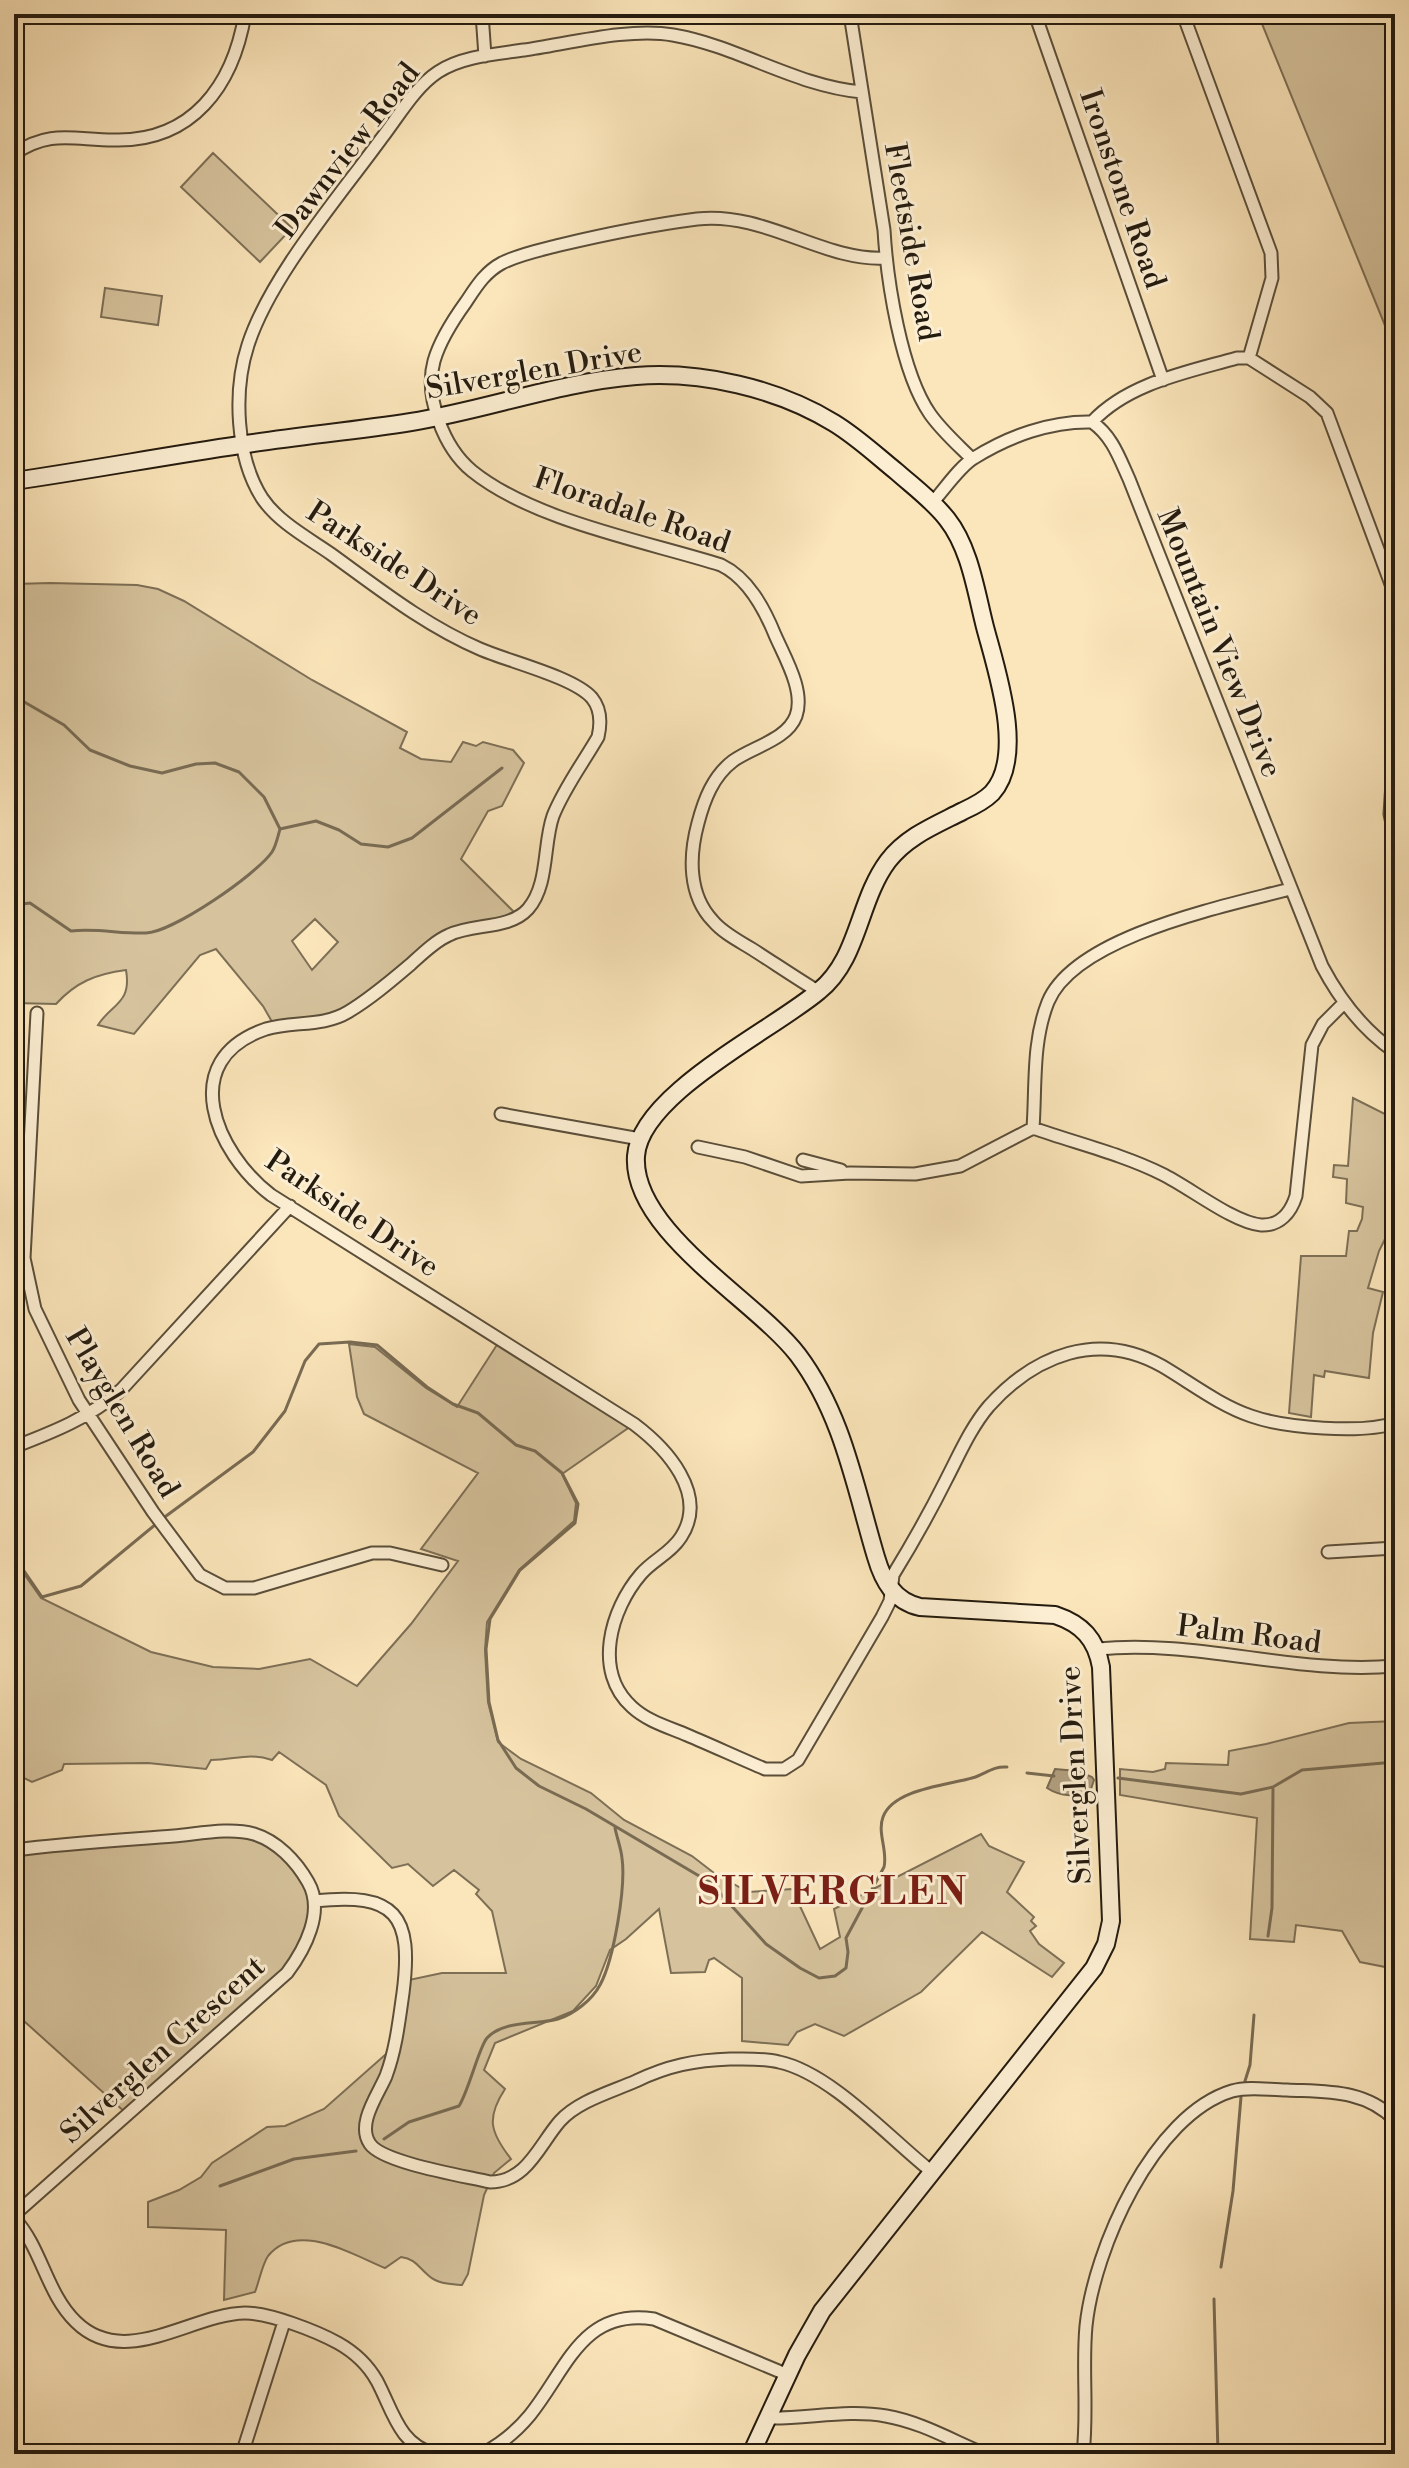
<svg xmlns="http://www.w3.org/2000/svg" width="1409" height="2468" viewBox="0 0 1409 2468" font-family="'Libre Bodoni',serif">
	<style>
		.green { fill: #d6c39d; stroke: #7d6f56; stroke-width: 2; fill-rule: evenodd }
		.water { fill: #b2a080; stroke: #796b53; stroke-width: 2 }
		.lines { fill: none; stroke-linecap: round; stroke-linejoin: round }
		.stream { stroke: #796b53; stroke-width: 3 }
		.street-casing { stroke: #5a4e3a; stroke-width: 15 }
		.secondary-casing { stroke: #241b0f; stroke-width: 20 }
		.street { stroke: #fceed2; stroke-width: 11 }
		.secondary { stroke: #fceed2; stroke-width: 16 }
		.labels { text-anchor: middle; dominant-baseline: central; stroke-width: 6; stroke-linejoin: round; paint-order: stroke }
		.street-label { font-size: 30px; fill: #241b0f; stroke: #fceed2 }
		.district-label { font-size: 38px; font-weight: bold; letter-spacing: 2px; fill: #7a1f14; stroke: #fceed2 }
	</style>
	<rect width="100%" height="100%" fill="#fbe5ba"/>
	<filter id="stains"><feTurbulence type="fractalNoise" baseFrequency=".0025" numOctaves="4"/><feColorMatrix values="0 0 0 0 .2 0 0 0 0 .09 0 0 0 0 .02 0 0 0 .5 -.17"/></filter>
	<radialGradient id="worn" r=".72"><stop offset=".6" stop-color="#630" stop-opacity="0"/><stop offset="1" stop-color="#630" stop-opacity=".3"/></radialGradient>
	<!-- green -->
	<path class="green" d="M1258,14H1395V350Z
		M213,153L292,228L260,262L181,187Z
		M105,288L162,296L158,325L101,317Z
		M50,583L137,585L158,589L184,601L312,680L407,732L400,748L421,759L451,762L463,742L476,746L483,742L513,750L524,763L502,806L488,811L461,859L518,916L462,929L348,1012L275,1027L263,1006L216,949L200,955L134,1034L98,1025C111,1004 132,1004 126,970C96,974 76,982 56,1004L14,1003V584ZM315,919L338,942L312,970L292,941Z
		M1353,1098L1395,1119V1230L1390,1229L1379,1251L1368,1288L1383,1292L1373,1333L1369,1378L1325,1371L1324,1377L1314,1375L1311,1417L1289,1413L1301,1256H1346L1349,1231H1357L1362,1219L1363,1207L1346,1203L1347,1179L1333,1177L1334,1165L1348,1166Z
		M500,1340L634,1424L562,1474L576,1503L574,1521L519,1570L487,1622L485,1650L488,1702L498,1742L521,1759L591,1793L624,1820L692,1856L714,1873L748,1892L792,1889L820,1949L840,1937L834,1909L981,1834L989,1846L1024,1862L1007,1892L1034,1917L1031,1921L1036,1926L1030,1931L1039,1944L1064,1963L1052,1977L982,1932L921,1992L844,2036L815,2024L797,2032L788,2045L742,2041V1978L714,1958L709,1960L705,1972L671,1973L659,1909L626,1939L610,1950L596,1986L573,2011L495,2043L484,2070L505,2089C486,2118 490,2132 511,2159L494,2173L484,2195L468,2274L462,2285C451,2284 438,2284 429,2276C418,2267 416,2259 401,2257L385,2268C353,2255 297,2220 268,2256C262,2265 259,2282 255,2292L224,2300L226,2230L148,2227V2202L179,2190L201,2177L212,2163L267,2127L285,2126L324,2109L394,2047L404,1981L442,1973H506L492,1911L476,1894L479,1890L454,1870L433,1886L408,1864L392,1868L339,1816L326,1785L279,1752L272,1760C248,1752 235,1760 211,1760L206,1769L148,1763L64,1764L62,1770L32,1782L14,1773L20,1763V1753L14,1748V1540L20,1568L41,1598L151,1652L213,1667L259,1669L310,1659L357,1686L411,1624L458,1561L421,1549L478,1473L364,1414L357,1397L349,1344L375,1347L426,1388L457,1407Z
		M1395,1721V1974L1390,1968L1360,1962L1342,1931L1296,1925L1294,1942L1250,1939L1257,1818L1120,1795V1769L1153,1772L1165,1769L1166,1763L1228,1765L1229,1751L1266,1744L1349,1723Z
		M224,1832L271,1842L314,1896L301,1954L127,2114L14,2012V1849Z"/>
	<!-- water -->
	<path class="water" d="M1055,1769L1077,1771L1092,1777L1094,1780L1091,1789C1080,1799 1059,1796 1047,1788Z"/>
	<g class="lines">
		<!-- stream -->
		<path class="stream" d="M14,696L64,725L90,750L130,766L162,773L196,764L215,763L239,772L264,797L280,829C278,836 276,846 272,852C256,875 173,932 146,933C121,934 97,928 71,931L30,903L14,905
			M280,829L316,821L339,830L361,844L388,847L412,838L502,768
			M162,1519L253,1452L285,1411L305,1361L319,1344L350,1342L377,1345L427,1387L453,1404L478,1413L516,1445L535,1451L562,1473L578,1504L575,1523L520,1570L490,1619L486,1649L489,1702L498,1740L516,1768L539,1786L586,1809L711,1883L766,1944L800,1968L819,1978L835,1976L846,1968L848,1952L846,1938L884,1867C888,1851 877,1833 883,1817C893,1789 948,1785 972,1778C986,1774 992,1766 1007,1767
			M14,1528L22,1568L42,1597L81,1586L156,1524
			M1027,1773L1054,1776
			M1118,1778L1241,1794L1273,1787L1302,1770L1395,1762
			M1268,1936L1272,1908L1273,1789
			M1245,2081L1250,2065L1254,2015
			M384,2139L409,2122L459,2106C469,2090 479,2047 487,2038C503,2020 537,2025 558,2019C574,2014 592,2000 600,1985C614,1959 626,1887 622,1858C621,1848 617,1838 615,1828
			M220,2186L294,2159L356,2151
			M1221,2267L1233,2191L1241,2097
			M1214,2299L1218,2454"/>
		<defs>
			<path id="street" d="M482,14L485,56
				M850,14L884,230C887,281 901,372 930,414C942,431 957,444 972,459
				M1035,14L1163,380
				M1183,14L1271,253L1272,278L1249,358
				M862,92C795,86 738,46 673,35C630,27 567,44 524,50C497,54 462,56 438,72C415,87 398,117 381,139C338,198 270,277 248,345C233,391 236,457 262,498C278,522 308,538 331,554C378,588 426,626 480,649C507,661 574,677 592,698C601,709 601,724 598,737C583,763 564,788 553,816C543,844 549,885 528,909C509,930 473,923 449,935C435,941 422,954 411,964C391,981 370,999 348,1012C323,1027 293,1021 266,1029C175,1060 216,1153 271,1195L634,1424C666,1448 709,1494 681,1537C671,1553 653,1560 641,1574C610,1610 593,1672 632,1707C647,1721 668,1727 687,1735C713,1746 739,1758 765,1769H784L798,1760L882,1617L890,1601L893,1575C912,1544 930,1512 946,1480C959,1455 971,1427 989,1406C1035,1355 1098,1330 1162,1366C1191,1383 1219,1405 1251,1416C1285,1428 1362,1434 1395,1423
				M14,154C50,129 74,140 114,140C192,142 233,86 245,14
				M1092,422C1112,436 1119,457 1129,479L1322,966C1340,1000 1363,1030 1395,1052
				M932,503C944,490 960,466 974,458C1009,436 1051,421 1092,422C1128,383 1188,372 1237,358H1249L1310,397L1327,413L1395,595
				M1395,737L1390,814L1395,838
				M819,992C796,978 774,963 752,949C739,941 723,933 713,921C688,895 689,856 698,823C704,800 713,776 733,761C752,747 787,740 796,716C805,691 785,658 775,635C764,608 748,578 721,565C645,541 534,521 472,471C444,448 424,397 434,361C440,340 453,320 466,302C476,287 485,272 502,263C520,254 541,250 560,245C606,234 651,225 697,219C765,211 824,262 886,258
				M37,1013L24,1258L35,1309L79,1400L153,1512L200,1575L225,1588H254L372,1553H390L442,1565
				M501,1114L640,1139
				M1033,1128C1036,1086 1032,1042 1048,1002C1075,936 1226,906 1290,889
				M698,1147L745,1157L801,1176L850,1173L915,1174L960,1166L1033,1128C1075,1143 1122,1154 1162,1174C1189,1187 1234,1223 1261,1225C1280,1226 1291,1212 1296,1196L1312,1045L1323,1024L1344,1003
				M803,1160L841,1170
				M14,1447C53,1432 89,1418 121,1390L290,1206
				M1328,1552L1395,1548
				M1098,1649C1197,1639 1295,1675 1395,1666
				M14,1850C67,1843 121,1840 174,1836C198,1834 230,1827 254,1834C277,1841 296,1861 308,1882C325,1911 305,1949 287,1973L14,2215
				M315,1901C396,1892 413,1915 403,1993C399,2021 396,2049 386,2076C378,2095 356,2124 370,2144C383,2163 465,2176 490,2182C527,2182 539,2145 560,2121C578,2101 611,2092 636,2081C667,2066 695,2060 730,2059C746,2059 763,2058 779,2062C831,2073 890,2139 932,2172
				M14,2218C42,2248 46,2293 76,2322C125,2370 191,2314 245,2313C270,2313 316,2331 338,2343C354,2352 368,2365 377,2381C393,2411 399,2445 435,2454
				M768,2418C808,2419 847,2409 886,2416C921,2422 953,2441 985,2454
				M242,2454L284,2322
				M482,2454C501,2444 516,2432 530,2415C567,2369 582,2308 654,2319L788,2375
				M1083,2454C1088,2411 1082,2368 1086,2326C1094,2249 1153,2115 1232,2091C1249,2086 1269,2090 1287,2090C1326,2092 1365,2089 1395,2120"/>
			<path id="secondary" d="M14,481C90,470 165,456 240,445C297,436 354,431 411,422C486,410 560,382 636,376C701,371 777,388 834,423C857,437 876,455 897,472C914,487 933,501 947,519C970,548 976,592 985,627C996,669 1026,756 992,793C984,801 974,806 963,811C936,825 907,836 888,861C858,901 859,959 819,991C773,1030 640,1094 636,1156C631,1231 757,1301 798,1355C843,1415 855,1487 876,1557C883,1581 894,1601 920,1607L1055,1615C1082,1624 1096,1639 1101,1667L1111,1921L1106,1944L1094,1968L822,2311L797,2355L751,2454"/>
		</defs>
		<!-- street casing -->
		<use href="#street" class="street-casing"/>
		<!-- secondary casing -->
		<use href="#secondary" class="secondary-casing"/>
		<!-- street -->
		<use href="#street" class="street"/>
		<!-- secondary -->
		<use href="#secondary" class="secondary"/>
	</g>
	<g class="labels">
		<!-- street labels -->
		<g class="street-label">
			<text transform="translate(348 151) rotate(-52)">Dawnview Road</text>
			<text transform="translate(1122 189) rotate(71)">Ironstone Road</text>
			<text transform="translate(911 242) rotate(80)">Fleetside Road</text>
			<text transform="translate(534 371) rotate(-10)">Silverglen Drive</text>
			<text transform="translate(632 511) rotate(19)">Floradale Road</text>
			<text transform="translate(394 564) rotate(33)">Parkside Drive</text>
			<text transform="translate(1219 643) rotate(68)">Mountain View Drive</text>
			<text transform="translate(352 1214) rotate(34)">Parkside Drive</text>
			<text transform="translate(122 1413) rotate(59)">Playglen Road</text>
			<text transform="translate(1249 1635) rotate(7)">Palm Road</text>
			<text transform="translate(1076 1775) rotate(-93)">Silverglen Drive</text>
			<text transform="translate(163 2050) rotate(-42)">Silverglen Crescent</text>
		</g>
		<!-- district labels -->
		<g class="district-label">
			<text x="833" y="1892">SILVERGLEN</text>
		</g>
	</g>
	<!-- margin -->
	<rect width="1409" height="2468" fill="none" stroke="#fbe5ba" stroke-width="48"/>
	<rect x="16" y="16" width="1377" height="2436" fill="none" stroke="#241b0f" stroke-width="4"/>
	<rect x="24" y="24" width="1361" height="2420" fill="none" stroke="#241b0f" stroke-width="2"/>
	<rect width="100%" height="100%" filter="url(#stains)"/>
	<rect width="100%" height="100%" fill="url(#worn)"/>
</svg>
